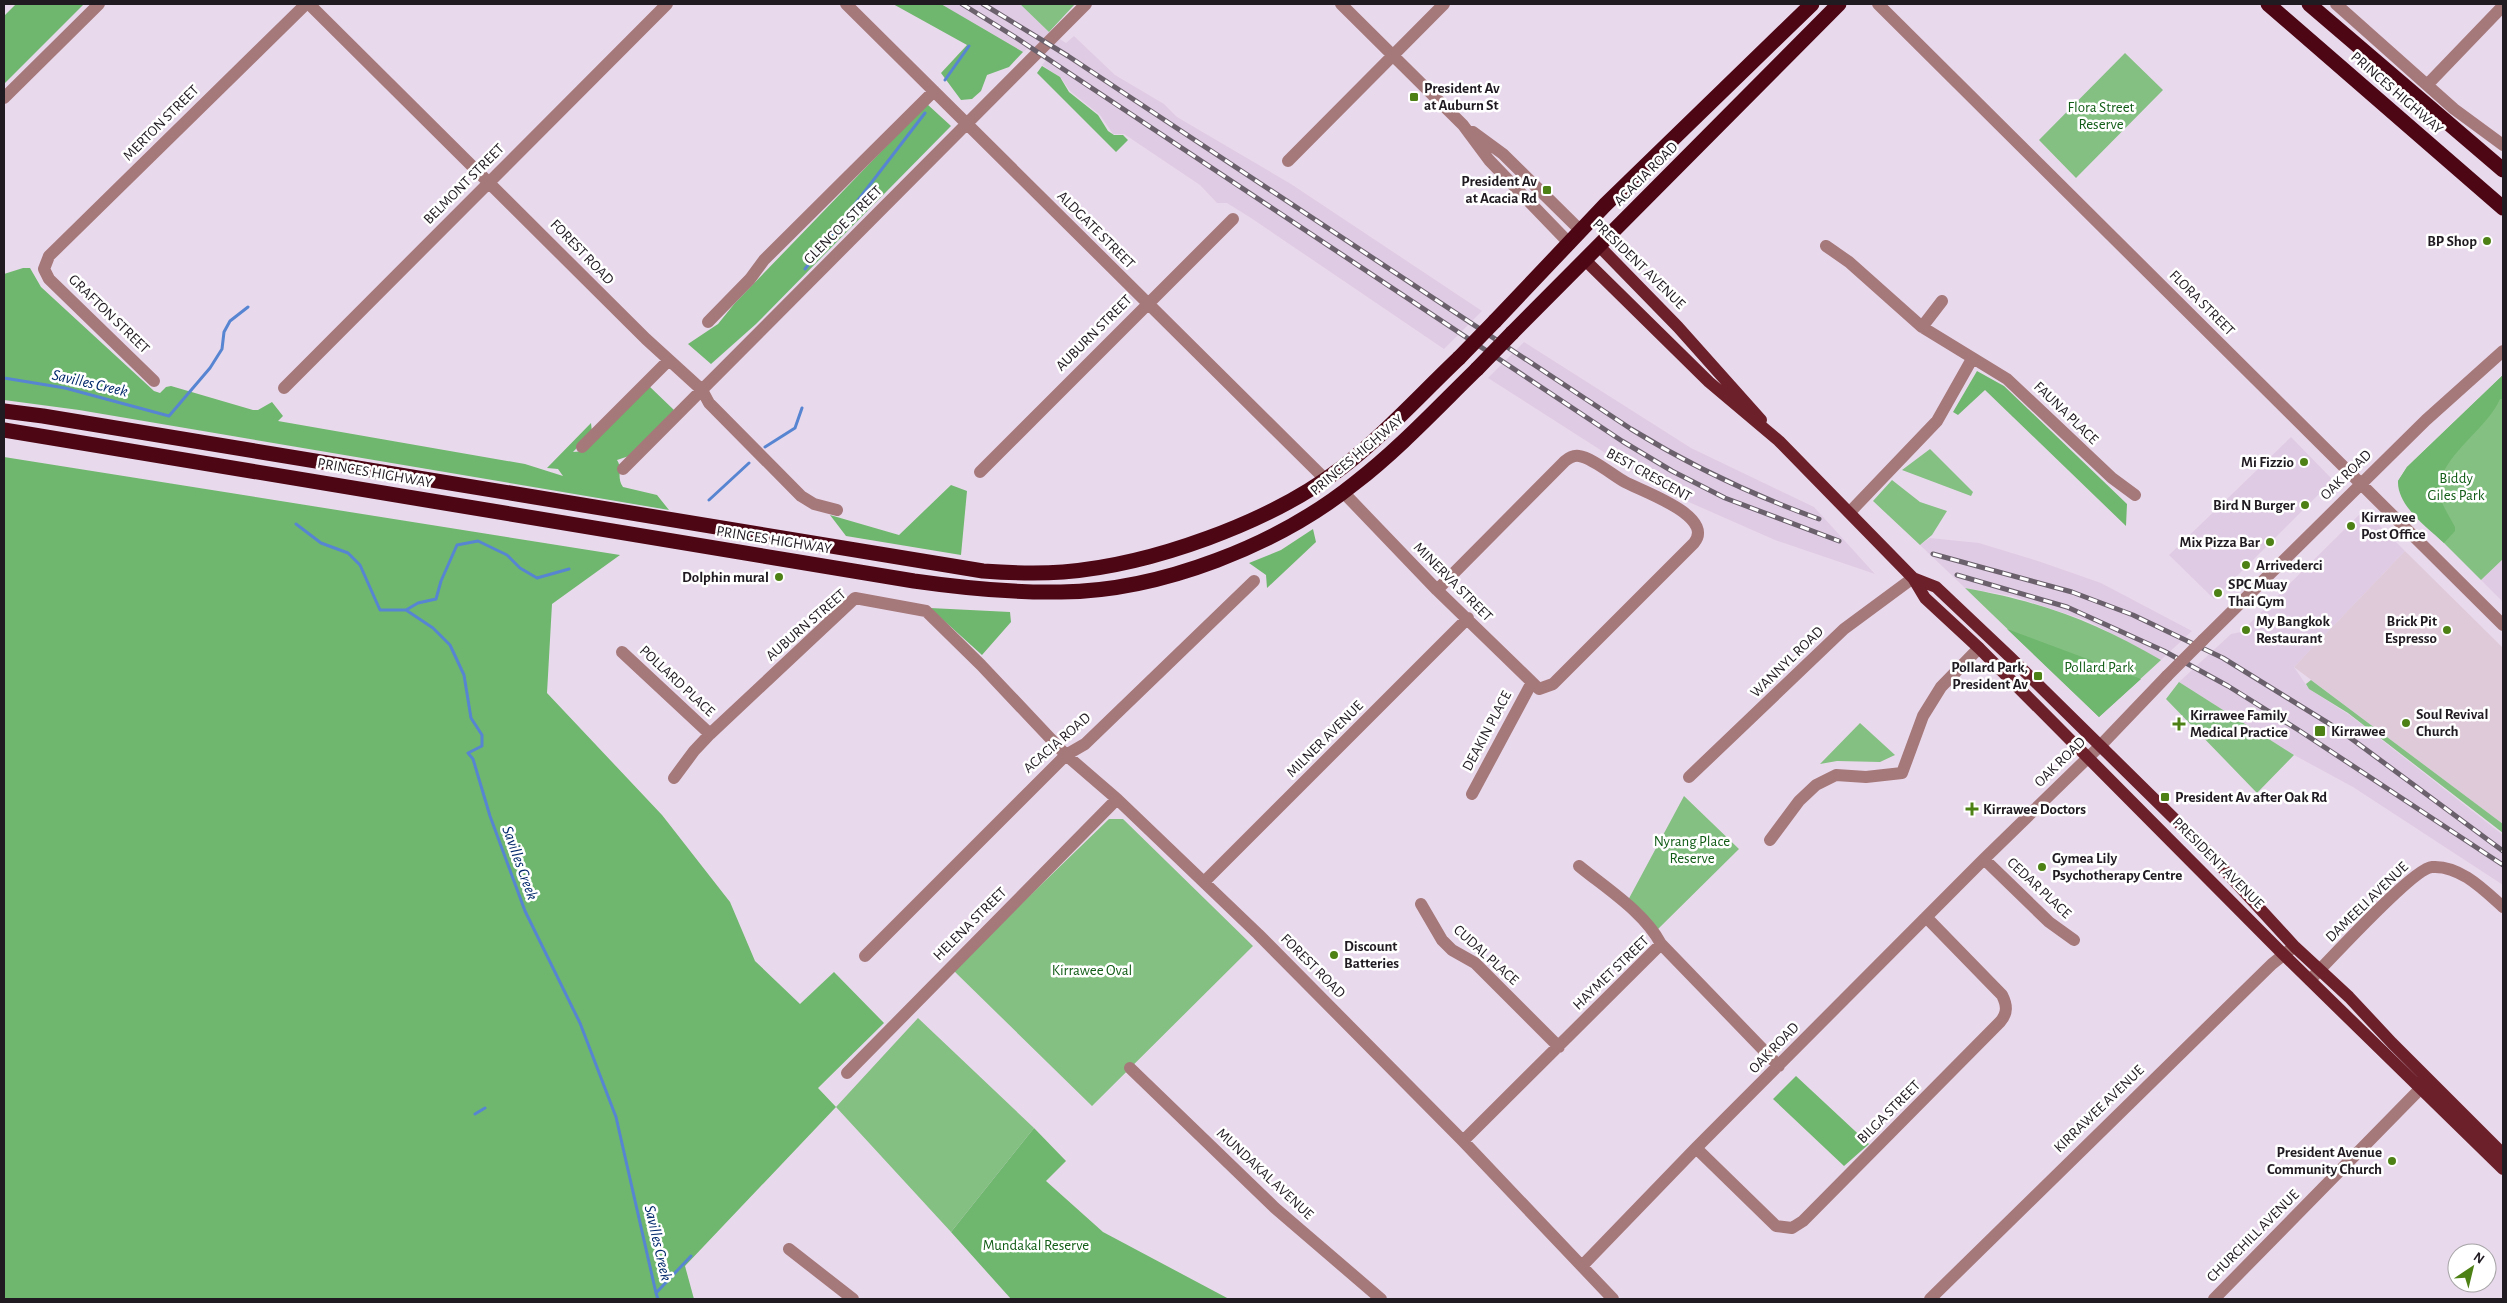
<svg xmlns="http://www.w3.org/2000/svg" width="2507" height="1303" viewBox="0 0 2507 1303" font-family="'Alegreya Sans',sans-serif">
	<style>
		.built { fill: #e0cbe4 }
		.industrial { fill: #dfcad9 }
		.green { fill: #84c082 }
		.forest { fill: #6fb76e }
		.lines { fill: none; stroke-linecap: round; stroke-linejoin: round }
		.stream { stroke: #5785d1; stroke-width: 3 }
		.minor { stroke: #a5787a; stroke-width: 12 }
		.major { stroke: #6c202a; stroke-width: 12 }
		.highway { stroke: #4d0614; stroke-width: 15 }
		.rail-casing { stroke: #6a616c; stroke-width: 5 }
		.rail { stroke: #fff; stroke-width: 3; stroke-dasharray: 9; stroke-linecap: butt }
		.minor-bridge { stroke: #a5787a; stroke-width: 12 }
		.highway-bridge { stroke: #4d0614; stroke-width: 15 }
		.poi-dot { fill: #4e8115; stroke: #fff; stroke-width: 2 }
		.labels { text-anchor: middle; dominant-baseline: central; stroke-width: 5; stroke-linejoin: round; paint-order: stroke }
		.poi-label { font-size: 15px; font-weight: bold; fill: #201b21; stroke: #fff; text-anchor: start }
		.street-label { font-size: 15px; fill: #201b21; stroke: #fff }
		.park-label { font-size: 15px; fill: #115c16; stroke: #fff }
		.water-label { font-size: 16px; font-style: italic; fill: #00276a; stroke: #fff }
	</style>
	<rect width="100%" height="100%" fill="#e9d9ec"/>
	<!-- built -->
	<path class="built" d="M893,4H1020L1049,32L1066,43L1074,36L1115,75L1164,104L1177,117L1291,184L1482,311L1444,349L1251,218L1227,203H1217L1200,185L1124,134H1113L1100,115L1070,91L1061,78L1042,65L1046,60L1027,49L1023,52Z
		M1524,342L1691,448L1814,507L1875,574L1775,540L1675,496L1652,483L1488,378Z
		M2291,437L2333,480L2214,599L2169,555Z
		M2364,510L2405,551L2294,667L2309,689L2351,716L2503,835V885L2353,787L2294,755L2179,682L2231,634L2241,632Z
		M1930,538L1979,543L2038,561L2101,583L2192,631L2161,660L2088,621L2012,596L1965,588L1920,545Z
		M2503,559V602L2481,580Z"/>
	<!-- industrial -->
	<path class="industrial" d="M2405,551L2503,648V824L2294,667Z"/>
	<!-- green -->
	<path class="green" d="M1020,4H1075L1049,32Z
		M2125,53L2163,90L2076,178L2039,140Z
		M2503,375V559L2481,580L2410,509L2402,497L2398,481L2407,467Z
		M1930,449L1973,492L1971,496L1902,470Z
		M1892,480L1920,502L1947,511L1932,535L1920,545L1873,501Z
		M1965,588C2042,602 2094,621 2161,660L2099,717Z
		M2311,680L2503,824V833L2348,713L2309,689L2306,684Z
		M2179,682L2294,755L2257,793L2166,699Z
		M1860,723L1895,755L1880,762L1837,761L1820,764Z
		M1684,796L1739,849L1655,932L1626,904Z
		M1109,819H1123L1253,946L1092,1106L953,970Z
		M918,1018L1034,1128L951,1232L836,1107Z"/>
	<!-- forest -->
	<path class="forest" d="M16,4H84L4,84V16Z
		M893,4H941L1023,52L1009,67L987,75L981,91L972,99L961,100L941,73L967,45Z
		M1042,66L1060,77L1069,92L1098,115L1108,131L1114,135H1123L1128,140L1116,152L1037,73Z
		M927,104L951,126L756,324L711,364L688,344L718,324L735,303Z
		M23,268H30L41,287L154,391L160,393L166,387L171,386L253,410H258L272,402L283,416L278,421L525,464L563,476L558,469L547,468L591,423L592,432L573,452L585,451L649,386L674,410L632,455L617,460C623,469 616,477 623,487L657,495L669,510L79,410L4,400V274Z
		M1977,371L2004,386L2127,504L2126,526L1985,390L1958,415L1953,412Z
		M2503,375V399H2500C2487,430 2438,457 2439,492C2440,503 2450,517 2455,527V531L2444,543C2428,528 2397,506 2398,481L2407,467Z
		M4,457L620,555L552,604L547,693L662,815L730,902L755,961L800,1004L834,972L884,1023L818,1088L836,1107L685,1266L694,1299H4Z
		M951,485L967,491L961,555L846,536L830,515L899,535Z
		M1313,529L1316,542L1267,588L1266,575L1249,563L1281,550Z
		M930,608L1010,612L1011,622L982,655Z
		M2007,629L2141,679L2099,717Z
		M1796,1076L1869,1144L1844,1166L1773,1099Z
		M1034,1128L1066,1161L1046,1181L1103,1232L1229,1299H1011L951,1232Z"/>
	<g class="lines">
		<!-- stream -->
		<path class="stream" d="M945,80L969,46
			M805,269L925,113
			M4,378L65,388L169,416L210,368L222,349L224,332L230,321L248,307
			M765,447L795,428L802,408
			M709,500L749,463
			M296,524L321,543L348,553L360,565L380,610H406L433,628L450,645L464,675L471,718L482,735V746L468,753L473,759L490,816L525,911L580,1023L616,1117L656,1293
			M406,610L418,603L436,599L441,581L457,545L478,541L507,555L520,568L537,578L569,569
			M475,1114L485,1108
			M658,1299L656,1293L691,1256"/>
		<!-- minor -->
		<path class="minor" d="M309,4L646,339L702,390L709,403L801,496L814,504L837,510
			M846,4L1325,479
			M1341,4L1463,125L1489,160L1570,244
			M1878,4L2503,625
			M2336,4L2454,109L2503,145
			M2427,85L2503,6
			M4,98L99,4
			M1473,132L1503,154L1581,231
			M1288,161L1444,4
			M1826,246L1849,262L1922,327L2007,379L2112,478L2135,495
			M708,322L750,279L764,260L934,91
			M1922,327L1942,301
			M154,381L49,279L44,269L49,256L306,4
			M284,388L667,4
			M582,447L669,360
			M623,469L1086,4
			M980,472L1233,219
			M1343,492L1437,590L1539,689L1553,684L1694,543C1716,516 1641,491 1625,482C1614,476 1591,457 1579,456C1573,455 1569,458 1565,461L1437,590
			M1850,512L1937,421L1972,359
			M2203,640L2426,420L2503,351
			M622,652L710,734
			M1689,777L1844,629L1913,578
			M674,778L694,751L710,734L855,598L926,611L981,665L1066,755L1117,799L1258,934L1463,1141L1613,1299
			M1472,794L1531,684
			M1770,840L1799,801L1816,785L1836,775L1866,777L1902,773L1923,716L1941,687L1979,648
			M1984,859L2049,922L2074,940
			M1579,866C1607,889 1644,912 1661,944
			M1204,882L1468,618
			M1421,904L1442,940L1452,950L1475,963L1559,1047
			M865,956L1066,755L1085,744L1254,581
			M2310,980C2328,962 2413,868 2432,867C2460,865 2484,890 2503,907
			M1130,1068L1275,1208L1381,1299
			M847,1073L1117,799
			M1463,1141L1661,944L1779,1066
			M1696,1148L1776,1226L1792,1228L1803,1221L2000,1022C2008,1013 2007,1005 2002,995L1926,917
			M789,1249L853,1299
			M1582,1266L1696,1148L1984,859L2101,745L2167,676
			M1930,1299L2272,964L2291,949
			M2214,1299L2421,1088"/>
		<!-- major -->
		<path class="major" d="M1599,246L1678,327L1761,420
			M1585,260L1709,382L1779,441L1913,578L1925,598L1979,648L2283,954L2503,1169
			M1913,578L1936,587L2010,657L2206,850L2295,947L2349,997L2392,1043L2503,1154"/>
		<!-- highway -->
		<path class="highway" d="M2268,4L2503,208
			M2309,4L2503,170
			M1495,321L1605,205L1812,4
			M1512,333L1839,4
			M4,411L43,416L983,571C1010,573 1036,574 1063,572C1151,565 1269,523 1340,469C1383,436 1420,395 1459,358
			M4,430L914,581C963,588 1012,593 1061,592C1161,591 1278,545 1355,483C1399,449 1437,408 1477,369"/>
		<defs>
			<path id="rail" d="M962,4L1018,39L1622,441L1672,471L1725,498L1839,541
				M983,4L1068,56L1631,429C1691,466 1752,495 1819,519
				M1933,554L2072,592L2133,615L2223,658L2341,731L2503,851
				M1957,575L2067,607L2164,651L2228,686L2300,731L2503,865"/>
		</defs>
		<!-- rail casing -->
		<use href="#rail" class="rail-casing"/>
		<!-- rail -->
		<use href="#rail" class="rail"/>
		<!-- minor-bridge -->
		<path class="minor-bridge" d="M2167,676L2203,640"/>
		<!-- highway-bridge -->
		<path class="highway-bridge" d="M1459,358L1495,321
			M1477,369L1512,333"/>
	</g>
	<!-- markers -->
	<g class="poi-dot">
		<rect x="1409" y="92" width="10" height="10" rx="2.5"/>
		<rect x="1542" y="185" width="10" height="10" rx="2.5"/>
		<circle cx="2487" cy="241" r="5"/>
		<circle cx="2304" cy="462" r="5"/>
		<circle cx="2305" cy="505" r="5"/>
		<circle cx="2351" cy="526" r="5"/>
		<circle cx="2270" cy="542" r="5"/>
		<circle cx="2246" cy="565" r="5"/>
		<circle cx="779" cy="577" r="5"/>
		<circle cx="2218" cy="593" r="5"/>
		<circle cx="2246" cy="630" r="5"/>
		<circle cx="2447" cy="630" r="5"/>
		<rect x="2033" y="671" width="10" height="10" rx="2.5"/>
		<circle cx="2406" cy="723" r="5"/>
		<path d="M2176.5 716.5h5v5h5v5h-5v5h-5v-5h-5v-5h5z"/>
		<rect x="2314" y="725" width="12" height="12" rx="2.5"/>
		<rect x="2160" y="792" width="10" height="10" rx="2.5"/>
		<path d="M1969.5 801.5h5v5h5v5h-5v5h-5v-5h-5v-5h5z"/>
		<circle cx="2042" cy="867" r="5"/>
		<circle cx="1334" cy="955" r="5"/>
		<circle cx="2392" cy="1161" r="5"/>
	</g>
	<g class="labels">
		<!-- poi labels -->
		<g class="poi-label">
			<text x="1424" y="88">President Av<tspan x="1424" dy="17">at Auburn St</tspan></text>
			<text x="1537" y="181" text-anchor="end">President Av<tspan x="1537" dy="17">at Acacia Rd</tspan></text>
			<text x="2477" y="241" text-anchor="end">BP Shop</text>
			<text x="2294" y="462" text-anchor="end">Mi Fizzio</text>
			<text x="2295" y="505" text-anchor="end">Bird N Burger</text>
			<text x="2361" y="517">Kirrawee<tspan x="2361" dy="17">Post Office</tspan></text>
			<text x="2260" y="542" text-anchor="end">Mix Pizza Bar</text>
			<text x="2256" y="565">Arrivederci</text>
			<text x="769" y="577" text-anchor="end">Dolphin mural</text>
			<text x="2228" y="584">SPC Muay<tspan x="2228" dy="17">Thai Gym</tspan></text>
			<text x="2256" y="621">My Bangkok<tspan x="2256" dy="17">Restaurant</tspan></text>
			<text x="2437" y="621" text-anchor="end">Brick Pit<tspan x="2437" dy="17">Espresso</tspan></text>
			<text x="2028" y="667" text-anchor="end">Pollard Park,<tspan x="2028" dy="17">President Av</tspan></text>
			<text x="2416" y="714">Soul Revival<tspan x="2416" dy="17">Church</tspan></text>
			<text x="2190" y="715">Kirrawee Family<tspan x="2190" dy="17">Medical Practice</tspan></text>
			<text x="2331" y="731">Kirrawee</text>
			<text x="2175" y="797">President Av after Oak Rd</text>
			<text x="1983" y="809">Kirrawee Doctors</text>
			<text x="2052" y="858">Gymea Lily<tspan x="2052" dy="17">Psychotherapy Centre</tspan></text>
			<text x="1344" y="946">Discount<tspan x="1344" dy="17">Batteries</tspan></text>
			<text x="2382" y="1152" text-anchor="end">President Avenue<tspan x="2382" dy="17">Community Church</tspan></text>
		</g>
		<!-- street labels -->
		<g class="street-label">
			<text transform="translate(2397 93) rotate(41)">PRINCES HIGHWAY</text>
			<text transform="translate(161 123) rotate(-45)">MERTON STREET</text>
			<text transform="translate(1646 174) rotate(-45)">ACACIA ROAD</text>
			<text transform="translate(464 184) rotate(-45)">BELMONT STREET</text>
			<text transform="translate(843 225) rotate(-45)">GLENCOE STREET</text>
			<text transform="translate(1096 230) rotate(45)">ALDGATE STREET</text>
			<text transform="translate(582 252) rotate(46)">FOREST ROAD</text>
			<text transform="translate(1639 264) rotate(44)">PRESIDENT AVENUE</text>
			<text transform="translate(2202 303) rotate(45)">FLORA STREET</text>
			<text transform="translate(109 314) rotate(44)">GRAFTON STREET</text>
			<text transform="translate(1094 333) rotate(-45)">AUBURN STREET</text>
			<text transform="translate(2066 413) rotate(44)">FAUNA PLACE</text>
			<text transform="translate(1357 455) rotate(-40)">PRINCES HIGHWAY</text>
			<text transform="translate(375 473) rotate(10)">PRINCES HIGHWAY</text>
			<text transform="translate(1649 475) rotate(29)">BEST CRESCENT</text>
			<text transform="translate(2346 475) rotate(-44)">OAK ROAD</text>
			<text transform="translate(774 540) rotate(9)">PRINCES HIGHWAY</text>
			<text transform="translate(1453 582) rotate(45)">MINERVA STREET</text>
			<text transform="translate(806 625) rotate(-41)">AUBURN STREET</text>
			<text transform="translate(1787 662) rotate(-44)">WANNYL ROAD</text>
			<text transform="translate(677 681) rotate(43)">POLLARD PLACE</text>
			<text transform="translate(1487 731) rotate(-62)">DEAKIN PLACE</text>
			<text transform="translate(1325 739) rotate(-45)">MILNER AVENUE</text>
			<text transform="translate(1057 743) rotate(-41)">ACACIA ROAD</text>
			<text transform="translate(2060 762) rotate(-44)">OAK ROAD</text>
			<text transform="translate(2218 863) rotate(45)">PRESIDENT AVENUE</text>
			<text transform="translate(2039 888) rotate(43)">CEDAR PLACE</text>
			<text transform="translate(2367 902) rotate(-44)">DAMEELI AVENUE</text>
			<text transform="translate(970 924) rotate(-45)">HELENA STREET</text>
			<text transform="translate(1486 955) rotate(42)">CUDAL PLACE</text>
			<text transform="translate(1313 966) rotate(45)">FOREST ROAD</text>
			<text transform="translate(1611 973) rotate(-44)">HAYMET STREET</text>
			<text transform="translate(1774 1048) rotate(-46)">OAK ROAD</text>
			<text transform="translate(2099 1109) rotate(-44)">KIRRAWEE AVENUE</text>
			<text transform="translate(1889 1112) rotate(-45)">BILGA STREET</text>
			<text transform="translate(1265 1174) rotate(43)">MUNDAKAL AVENUE</text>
			<text transform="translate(2253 1236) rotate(-45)">CHURCHILL AVENUE</text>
		</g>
		<!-- park labels -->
		<g class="park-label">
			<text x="2101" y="107">Flora Street<tspan x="2101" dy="17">Reserve</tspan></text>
			<text x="2456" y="478">Biddy<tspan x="2456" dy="17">Giles Park</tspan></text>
			<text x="2099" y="667">Pollard Park</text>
			<text x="1692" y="841">Nyrang Place<tspan x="1692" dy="17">Reserve</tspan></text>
			<text x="1092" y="970">Kirrawee Oval</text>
			<text x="1036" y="1245">Mundakal Reserve</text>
		</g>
		<!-- water labels -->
		<g class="water-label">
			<text transform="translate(90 383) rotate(13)">Savilles Creek</text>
			<text transform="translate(520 863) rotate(70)">Savilles Creek</text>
			<text transform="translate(658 1243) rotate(77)">Savilles Creek</text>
		</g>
	</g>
	<!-- border -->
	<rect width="2507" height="1303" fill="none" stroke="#201b21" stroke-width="10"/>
	<!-- north arrow -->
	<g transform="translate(2472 1268) rotate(35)"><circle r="24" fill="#ffffff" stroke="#a6a4a6"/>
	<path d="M0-4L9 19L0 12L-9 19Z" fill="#4e8115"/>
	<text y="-8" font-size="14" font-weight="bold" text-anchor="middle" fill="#201b21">N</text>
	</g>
</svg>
